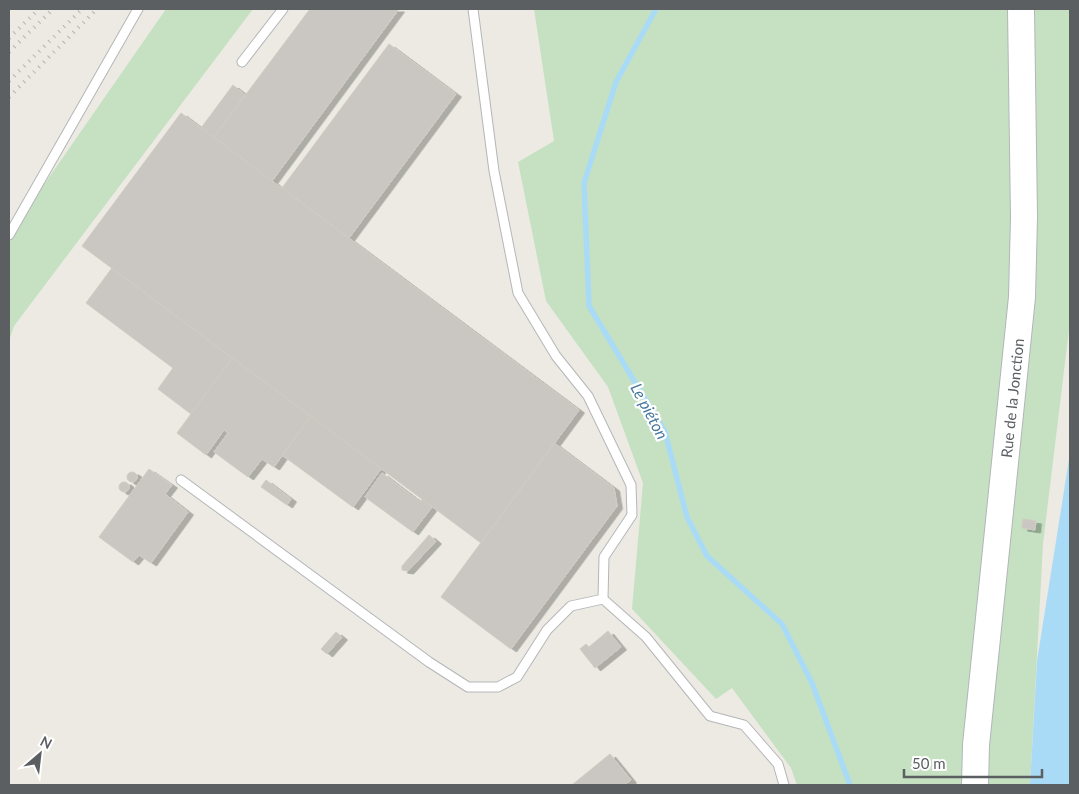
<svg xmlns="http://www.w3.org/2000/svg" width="1079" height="794" viewBox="0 0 1079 794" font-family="Lato,sans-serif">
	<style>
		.green { fill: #c5e1c2 }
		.water { fill: #aadbf6 }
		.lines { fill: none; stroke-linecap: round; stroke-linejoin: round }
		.stream { stroke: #aadbf6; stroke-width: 5.5 }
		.building { fill: #cac7c2; stroke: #d0cbc2; filter: url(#shadow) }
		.lane-casing { stroke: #b4b6b9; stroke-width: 11 }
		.secondary-casing { stroke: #b2b6b9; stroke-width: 28 }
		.lane { stroke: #fff; stroke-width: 9 }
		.secondary { stroke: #fff; stroke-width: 26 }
		.rail { stroke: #b1b2b2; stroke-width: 4; stroke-dasharray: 1 6; stroke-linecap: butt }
		.labels { text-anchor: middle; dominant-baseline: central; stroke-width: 4.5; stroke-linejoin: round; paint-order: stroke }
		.street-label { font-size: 15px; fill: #5b5f62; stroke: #fff }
		.water-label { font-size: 16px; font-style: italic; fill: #47789d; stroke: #fff }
	</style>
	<defs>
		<filter id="shadow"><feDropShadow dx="5.5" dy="3" stdDeviation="0" flood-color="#0004"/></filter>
	</defs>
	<rect width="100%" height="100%" fill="#eceae3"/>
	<!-- green -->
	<path class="green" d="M166,9H253L14,326L9,341V235Z
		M534,9H1070V321L1043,544L1030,785H797L791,768L732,688L716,699L632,609L643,483L608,387L546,301L518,162L554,141Z"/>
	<!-- water -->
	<path class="water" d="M1070,453V785H1030L1037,661Z"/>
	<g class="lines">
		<!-- stream -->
		<path class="stream" d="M656,9L616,82L584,183L589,306L665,432L687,517L707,556L782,624L812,683L850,785"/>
	</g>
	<!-- building -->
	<path class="building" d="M310,9H399L272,181L214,137Z
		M389,44L456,94L349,238L282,188Z
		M233,85L245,95L214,137L201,128Z
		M181,113L579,410L481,543L82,246Z
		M112,268L232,358L191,414L158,389L173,368L86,303Z
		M232,358L311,416L274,467L262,459L248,477L214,452L228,433L224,430L206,455L177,433Z
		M311,416L381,469L353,507L282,455Z
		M554,443L614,488L617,506L511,649L441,597Z
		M149,469L172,485L165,494L188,512L151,563L139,555L133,562L99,537Z
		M127 477a5 5 0 1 1 10 0a5 5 0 1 1-10 0Z
		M382,473L420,502L422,499L432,507L413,532L365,497Z
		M266,480L291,499L287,505L261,487Z
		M119 487a5 5 0 1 1 10 0a5 5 0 1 1-10 0Z
		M1023,519L1036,521L1035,530L1022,528Z
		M429,535L436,541L408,571L402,570V566Z
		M608,631L621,647L595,668L580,649L586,644L589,647Z
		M336,632L342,637L327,654L321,649Z
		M610,754L631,780L624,785H572Z"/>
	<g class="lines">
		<defs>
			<path id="lane" d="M473,9L494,171L518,293L556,356L588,396L631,485L632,515L604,557L603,599
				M242,62L283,9
				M9,235L138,9
				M181,480L429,662L468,687H498L517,677L547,630L571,606L603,599L646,637L710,716L744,725L778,764L784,785"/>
			<path id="secondary" d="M975,785L976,745L1022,297L1024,217L1021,9"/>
		</defs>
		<!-- lane casing -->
		<use href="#lane" class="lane-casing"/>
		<!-- secondary casing -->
		<use href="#secondary" class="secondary-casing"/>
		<!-- lane -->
		<use href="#lane" class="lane"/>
		<!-- secondary -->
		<use href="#secondary" class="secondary"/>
		<!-- rail -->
		<path class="rail" d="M9,38L39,9
			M9,52L53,9
			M9,81L82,9
			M9,97L97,9"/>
	</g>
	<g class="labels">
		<!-- street labels -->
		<g class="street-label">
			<text transform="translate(1012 398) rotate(-84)">Rue de la Jonction</text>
		</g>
		<!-- water labels -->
		<g class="water-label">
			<text transform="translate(650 411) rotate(62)">Le piéton</text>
		</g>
	</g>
	<!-- border -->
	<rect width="1079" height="794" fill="none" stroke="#5b5f62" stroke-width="20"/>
	<!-- north arrow -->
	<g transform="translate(40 754) rotate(28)" stroke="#ffffff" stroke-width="4" paint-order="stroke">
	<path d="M0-4L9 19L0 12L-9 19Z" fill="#5b5f62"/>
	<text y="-8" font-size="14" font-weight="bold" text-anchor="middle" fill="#5b5f62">N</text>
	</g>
	<!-- scale -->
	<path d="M904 769v8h138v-8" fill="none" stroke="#5b5f62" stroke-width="2.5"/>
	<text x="912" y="769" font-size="15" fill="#5b5f62" stroke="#ffffff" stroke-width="4" paint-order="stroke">50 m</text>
</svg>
